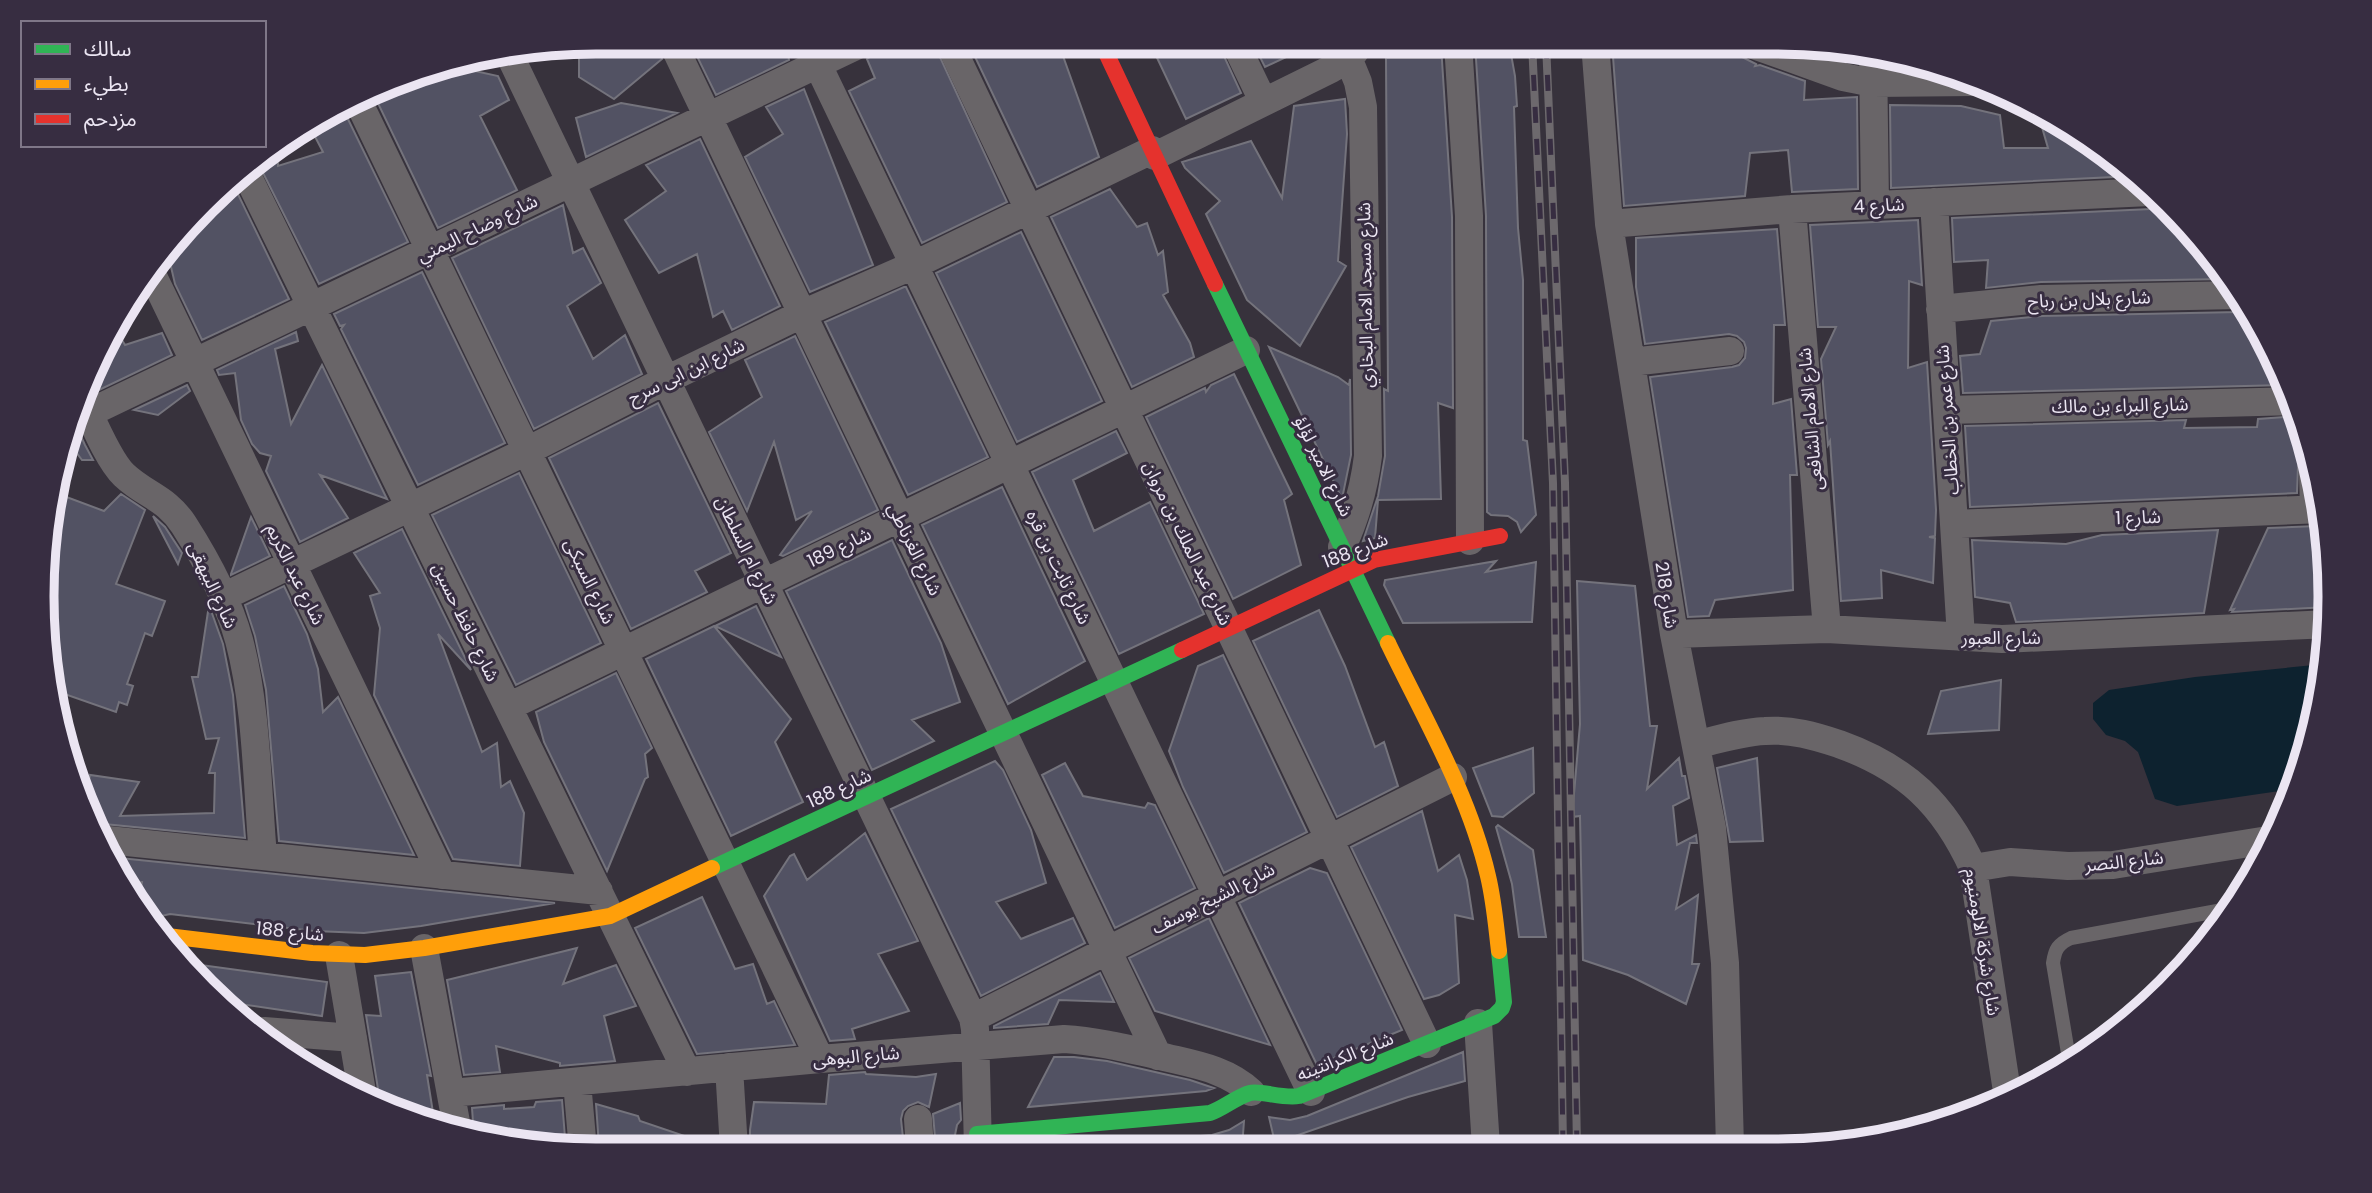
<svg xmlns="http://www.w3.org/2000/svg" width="2372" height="1193" viewBox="0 0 2372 1193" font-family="Poppins,'Noto Sans Arabic',sans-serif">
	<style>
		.water { fill: #0d222f }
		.building { fill: #525263; stroke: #74737c; stroke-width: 2 }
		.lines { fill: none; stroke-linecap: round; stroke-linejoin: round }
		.lane { stroke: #696568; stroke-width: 14 }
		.street { stroke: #696568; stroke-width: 28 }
		.fast { stroke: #30b455; stroke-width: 16 }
		.slow { stroke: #ff9f0a; stroke-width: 16 }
		.jam { stroke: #e5322d; stroke-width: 16 }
		.rail-casing { stroke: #6d696d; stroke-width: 8 }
		.rail { stroke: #372d41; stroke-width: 5; stroke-dasharray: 16; stroke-linecap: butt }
		.labels { text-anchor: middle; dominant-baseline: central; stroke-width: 6; stroke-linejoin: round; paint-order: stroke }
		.street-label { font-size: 18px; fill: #ebe5f2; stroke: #372d41 }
		.rim { fill: none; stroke: #ebe5f2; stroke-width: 9 }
	</style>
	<rect width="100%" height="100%" fill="#37323c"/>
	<!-- water -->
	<path class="water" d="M2324,664L2311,740L2293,789L2177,806L2155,799L2138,752L2125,741L2106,735L2093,719V703L2109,690L2195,677Z"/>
	<!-- building -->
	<path class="building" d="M597,42H656L662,59L614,99L579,77V45Z
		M690,42H786L789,60L716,95Z
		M880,42H933L1007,202L922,243L849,91L875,78L867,59L877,52Z
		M968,42H1058L1099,157L1037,187Z
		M1150,43H1218L1241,93L1186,119Z
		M1253,43H1316L1265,67Z
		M1475,43H1509L1515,76L1517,106L1514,107L1518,228L1523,280V440L1527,441L1536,515L1521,532L1517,522L1508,516L1491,515L1487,512L1486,216Z
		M1612,43H1732L1736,54L1756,64L1755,66L1760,65L1805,81L1804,100L1857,97L1858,189L1792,192L1788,150L1750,153L1745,196L1624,206Z
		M1441,45L1452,217L1453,408L1438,403L1441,499L1378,500L1375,538L1363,541L1378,496L1385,456L1384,389L1388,391L1386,58H1440L1439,46Z
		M452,66L498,76L509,100L480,116L517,190L438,228L374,95L418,72Z
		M804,89L873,265L810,292L745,157L783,134L766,107Z
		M1345,99L1347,134L1338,261L1346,266L1300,346L1247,300L1206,214L1220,201L1185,168L1182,162L1251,141L1282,198L1294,106Z
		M621,103L677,113L586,157L576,118Z
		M1890,105L1961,106L2000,115L2004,148H2048L2037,110L2113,156L2134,176L1891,188Z
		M344,111L408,242L319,284L256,159L277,147L278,166L323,152L311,129Z
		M700,139L780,306L732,330L723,311L713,317L697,254L659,273L625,220L666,191L646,165Z
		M233,184L289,299L202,340L175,284L168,254Z
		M1110,189L1137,227L1147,223L1158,255L1163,251L1168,292L1163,295L1190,343L1194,357L1132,387L1051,217Z
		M2162,203L2192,231L2227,279L2041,282L1986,288L1988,260L1954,262L1952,218L2151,209Z
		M563,205L573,253L583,248L601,283L567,306L593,359L625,335L642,374L534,429L452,258Z
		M1918,220L1922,285L1909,281L1908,368L1927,362L1936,510L1935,536L1929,537L1935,538L1933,583L1881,570L1882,598L1841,601L1830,441L1828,445L1821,359L1836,327H1818L1810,225Z
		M1777,229L1785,325H1774L1773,404L1791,399L1797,475H1790L1793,590L1715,600L1709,616L1688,617L1650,377L1732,367L1739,365L1745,358L1746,348L1744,342L1737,336L1729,334L1645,344L1636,287V238Z
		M1021,232L1102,401L1017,442L936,273Z
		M422,272L505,443L418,485L341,329L344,325L340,326L334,314Z
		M904,287H906L988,457L908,495L825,322Z
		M2248,309L2256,319L2285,385L1963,393L1960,356L1980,354L1991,321L2042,316L2239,312Z
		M115,328L125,345L162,333L172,355L97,391L91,383L86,381Z
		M296,332L298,341L275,349L291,424L322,365L387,499L320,475L348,518L300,542L266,471L271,456L260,453L252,444L241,420L235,373L219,375L217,370Z
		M795,336L878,510L783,556L780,555L812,511L796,520L774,442L747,511L709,432L762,397L745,360Z
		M1269,347L1338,377L1349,385L1350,379L1351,455L1342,499Z
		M1234,374L1292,494L1284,500L1301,565L1233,599L1146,417L1205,388L1206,392L1211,385Z
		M187,385L190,391L158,415L134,410Z
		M658,403L731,553L695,571L707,592L631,629L549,458Z
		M2300,416L2310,457L2304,459L2298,466L2297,493L1970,507L1965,426L2186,420L2184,428L2257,427L2258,419Z
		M78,430L85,445L93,460H82L67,440L70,432Z
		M1116,431L1127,453L1073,480L1094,531L1150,502L1204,614L1119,654L1032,472Z
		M519,473L601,643L516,685L432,515Z
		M1002,487L1085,661L1008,704L922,525Z
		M53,492L104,511L121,494L145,510L116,584L165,601L152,636L145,633L127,684L133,686L127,705L119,702L116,712L53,690L47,668Z
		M153,516L165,527L182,553L178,564Z
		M251,517L270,556L231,575V574Z
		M2317,526L2322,537H2326L2328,607L2232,612L2234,609L2230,610L2268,528Z
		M402,529L471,670L438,634L482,752L497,743L501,787L510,781L524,813L520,866L453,859L374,695L380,628L370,596L380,593L354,553Z
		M2218,530L2204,613L2016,622L2010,603L1975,597L1972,540L2066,544L2102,535Z
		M892,540L941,643L960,702L912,720L934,741L872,770L786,591Z
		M1496,561L1486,572L1536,562L1532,622L1403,623L1384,585L1385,580Z
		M1577,581L1635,586L1650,726H1657L1647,789L1679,758L1682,776H1685L1689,798L1673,806L1677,845L1696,835L1697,843H1690L1676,909L1698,895L1692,964H1699L1686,1004L1628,975L1583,960L1580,816L1572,817L1580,724Z
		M284,586L307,634L318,669L323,712L338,697L414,855L279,841L266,690L255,636L245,605Z
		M209,605L223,644L233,695L245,838L94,823L86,799L90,775L139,782L120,816L214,813L215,773H209L219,738L206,739L192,677H198Z
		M756,606L781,657L715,626Z
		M1319,610L1345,666L1375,747L1384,742L1398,786L1337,817L1253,641Z
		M714,626L791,719L775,742L803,802L731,836L646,659Z
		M1223,655L1307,832L1224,873L1183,787L1169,751L1198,666Z
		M616,673L652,748L645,754L648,777L645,779L607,871L544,742L536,712Z
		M2001,680L1999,730L1928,734L1941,691Z
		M1533,748L1534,793L1503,817L1492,816L1473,768Z
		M1757,758L1763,841L1730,842L1717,768Z
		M995,761L1003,770L1031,830L1046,883L996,902L1021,939L1073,918L1085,943L981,996L891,809Z
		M1065,763L1083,796L1145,808L1148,803L1155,805L1195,888L1115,928L1042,775Z
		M1422,811L1438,871L1459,855L1467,880L1473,919L1455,915L1459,983L1439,995L1424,999L1351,847Z
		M1498,825L1533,850L1546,937H1519L1512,884L1496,827Z
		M865,833L918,941L878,954L909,1011L852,1029L855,1039L830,1041L764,896L790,856L794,854L807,880Z
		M110,857L440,891L555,903L421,926L364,933L314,931L170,914L157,917L152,916L140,899L142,882L129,883Z
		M1310,868L1327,873L1402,1030L1317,1065L1239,903Z
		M702,897L735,969L753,964L767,1004L774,1001L795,1045L697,1054L635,928Z
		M1209,918L1270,1045L1155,1011L1129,958Z
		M577,948L563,984L616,965L636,1006L604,1016L615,1061L560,1066V1063L496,1046L500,1072L464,1075L447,980Z
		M186,963L327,982L322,1016L240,1004L237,1012L204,988Z
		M411,972L431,1076L427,1075L435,1125L378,1104L379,1095L366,1015L381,1016L375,976Z
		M1100,973L1114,1002L1059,1000L1048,1024L994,1028V1026Z
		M1463,1052L1465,1081L1408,1097L1275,1143L1269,1117L1290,1120L1307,1116Z
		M1054,1057H1074L1107,1061L1190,1080L1214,1088L1206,1091L1028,1107Z
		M320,1071L342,1072L345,1089L344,1088Z
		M865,1072L866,1074L916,1077L936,1074L929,1107L918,1102L908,1106L903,1111L901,1119L903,1138L888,1144L887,1149H750V1130L754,1102L826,1104L829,1075Z
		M562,1100L566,1150L474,1136L472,1108L504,1105V1109L534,1107L536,1102Z
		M960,1103L961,1120L957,1125L955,1135L961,1149H936L933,1114Z
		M596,1104L638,1116L640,1121L714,1146V1149L610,1150L611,1145L599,1146Z
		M1244,1121L1242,1148H1060L1212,1135L1229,1130Z"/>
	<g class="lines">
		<!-- lane -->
		<path class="lane" d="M2070,1065L2053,963C2055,949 2058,944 2071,938L2228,909"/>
		<!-- street -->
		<path class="street" d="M672,42L1158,1056
			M807,42L1311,1092
			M949,42L1427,1044
			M1235,43L1263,101
			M1458,43L1469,216L1470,541
			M1595,43L1609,224L1674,634L1712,828L1725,963L1730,1147
			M1748,43L1843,77L1873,83L1974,82
			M1873,53L1875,205
			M510,56L973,1018L975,1029L978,1149
			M359,103L820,1059
			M1155,156L1331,69L1350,58L1360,44
			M245,171L687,1072
			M1934,202L1961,637
			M1792,209L1827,629
			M1609,224L1792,209L2150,192
			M151,272L442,875
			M1940,309L2041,299L2239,295
			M1631,362L1730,351
			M81,396C91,417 108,460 124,475C145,495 167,498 184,525C207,561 228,600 239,640C257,707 257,787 263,856
			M1947,410L2293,401
			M89,413L864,42
			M2313,473L2314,509
			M1954,524L2322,509
			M1342,547C1356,517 1364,489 1368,456L1363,107L1358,82L1342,43
			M223,597L527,451L666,380L802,314L914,265L1152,150
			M1674,634L1827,629L2002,639L2329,624
			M508,707L1246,350
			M1696,745C1719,739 1742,732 1765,731C1791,729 1815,736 1839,744C1906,768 1944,804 1973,868L2008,1098
			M98,839L599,891
			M1973,868L2010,862L2068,866L2113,865L2274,839
			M424,948L458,1133
			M339,955L363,1098
			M973,1018L1453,777
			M1478,1023L1486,1147
			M264,1031L353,1038
			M729,1067L734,1149
			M577,1082L583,1150
			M451,1093L820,1059L1064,1039C1096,1041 1125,1048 1156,1055C1190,1064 1224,1067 1251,1092
			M918,1119L920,1149"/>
		<!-- fast -->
		<path class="fast" d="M1215,284L1388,643
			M712,868L1182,650
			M977,1134L1210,1113C1224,1108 1236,1097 1250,1093C1260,1090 1283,1099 1299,1096L1494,1016L1502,1008L1504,1002L1499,951"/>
		<!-- slow -->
		<path class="slow" d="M1388,643C1424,718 1469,794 1488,876C1494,901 1496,926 1499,951
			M167,936L312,953L365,955L424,948L610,916L712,868"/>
		<!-- jam -->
		<path class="jam" d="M1101,42L1215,284
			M1182,650L1374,560L1500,536"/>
		<defs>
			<path id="rail" d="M1532,43L1553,483L1563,1147
				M1546,43L1565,483L1577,1147"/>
		</defs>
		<!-- rail casing -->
		<use href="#rail" class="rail-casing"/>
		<!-- rail -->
		<use href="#rail" class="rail"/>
	</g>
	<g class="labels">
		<!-- street labels -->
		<g class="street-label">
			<text transform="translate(1879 205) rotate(-3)">شارع 4</text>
			<text transform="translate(477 228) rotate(-26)">شارع وضاح اليمني</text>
			<text transform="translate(1365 295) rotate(-91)">شارع مسجد الامام البخاري</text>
			<text transform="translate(2089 299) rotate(-2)">شارع بلال بن رباح</text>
			<text transform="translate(686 371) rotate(-26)">شارع ابن ابى سرح</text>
			<text transform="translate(2120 405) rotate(-1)">شارع البراء بن مالك</text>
			<text transform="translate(1810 419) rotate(-95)">شارع الامام الشافعى</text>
			<text transform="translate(1947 420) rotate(-94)">شارع عمر بن الخطاب</text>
			<text transform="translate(1324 466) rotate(64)">شارع الامير لؤلؤ</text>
			<text transform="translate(2138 517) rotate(-2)">شارع 1</text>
			<text transform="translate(1188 543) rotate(64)">شارع عبد الملك بن مروان</text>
			<text transform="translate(839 547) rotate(-26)">شارع 189</text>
			<text transform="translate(915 549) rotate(64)">شارع الغرناطي</text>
			<text transform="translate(747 550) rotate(64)">شارع ام السلطان</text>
			<text transform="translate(1355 550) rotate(-21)">شارع 188</text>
			<text transform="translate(1059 567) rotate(64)">شارع ثابت بن قره</text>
			<text transform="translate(296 574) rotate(64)">شارع عبد الكريم</text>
			<text transform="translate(590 581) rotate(64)">شارع السبكى</text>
			<text transform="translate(213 585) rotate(65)">شارع البيهقى</text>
			<text transform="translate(1667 595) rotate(81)">شارع 218</text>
			<text transform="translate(466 622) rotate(64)">شارع حافظ حسين</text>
			<text x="2001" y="637">شارع العبور</text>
			<text transform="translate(839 788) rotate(-25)">شارع 188</text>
			<text transform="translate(2124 861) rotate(-6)">شارع النصر</text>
			<text transform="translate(1213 898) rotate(-27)">شارع الشيخ يوسف</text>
			<text transform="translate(290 931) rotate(6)">شارع 188</text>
			<text transform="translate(1983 942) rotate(81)">شارع شركة الالومنيوم</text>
			<text transform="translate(856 1056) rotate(-5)">شارع البوهى</text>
			<text transform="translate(1345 1056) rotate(-22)">شارع الكرانتينه</text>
		</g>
	</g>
	<!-- crop -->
	<path d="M0 0H2372V1193H0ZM596 54H1776A542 542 0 0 1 2318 596V597A542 542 0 0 1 1776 1139H596A542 542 0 0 1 54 597V596A542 542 0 0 1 596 54Z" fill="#372d41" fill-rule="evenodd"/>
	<path class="rim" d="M596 54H1776A542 542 0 0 1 2318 596V597A542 542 0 0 1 1776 1139H596A542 542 0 0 1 54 597V596A542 542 0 0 1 596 54Z"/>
	<!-- legend -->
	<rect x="21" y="21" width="245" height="126" fill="#372d41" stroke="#7f7788" stroke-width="2"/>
	<rect x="35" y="44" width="35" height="10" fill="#30b455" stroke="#7f7788" stroke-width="2"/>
	<text x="84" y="56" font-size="21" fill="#ebe5f2">سالك</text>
	<rect x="35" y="79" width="35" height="10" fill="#ff9f0a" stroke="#7f7788" stroke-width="2"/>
	<text x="84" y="91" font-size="21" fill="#ebe5f2">بطيء</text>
	<rect x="35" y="114" width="35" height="10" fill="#e5322d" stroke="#7f7788" stroke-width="2"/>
	<text x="84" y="126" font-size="21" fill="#ebe5f2">مزدحم</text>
</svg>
